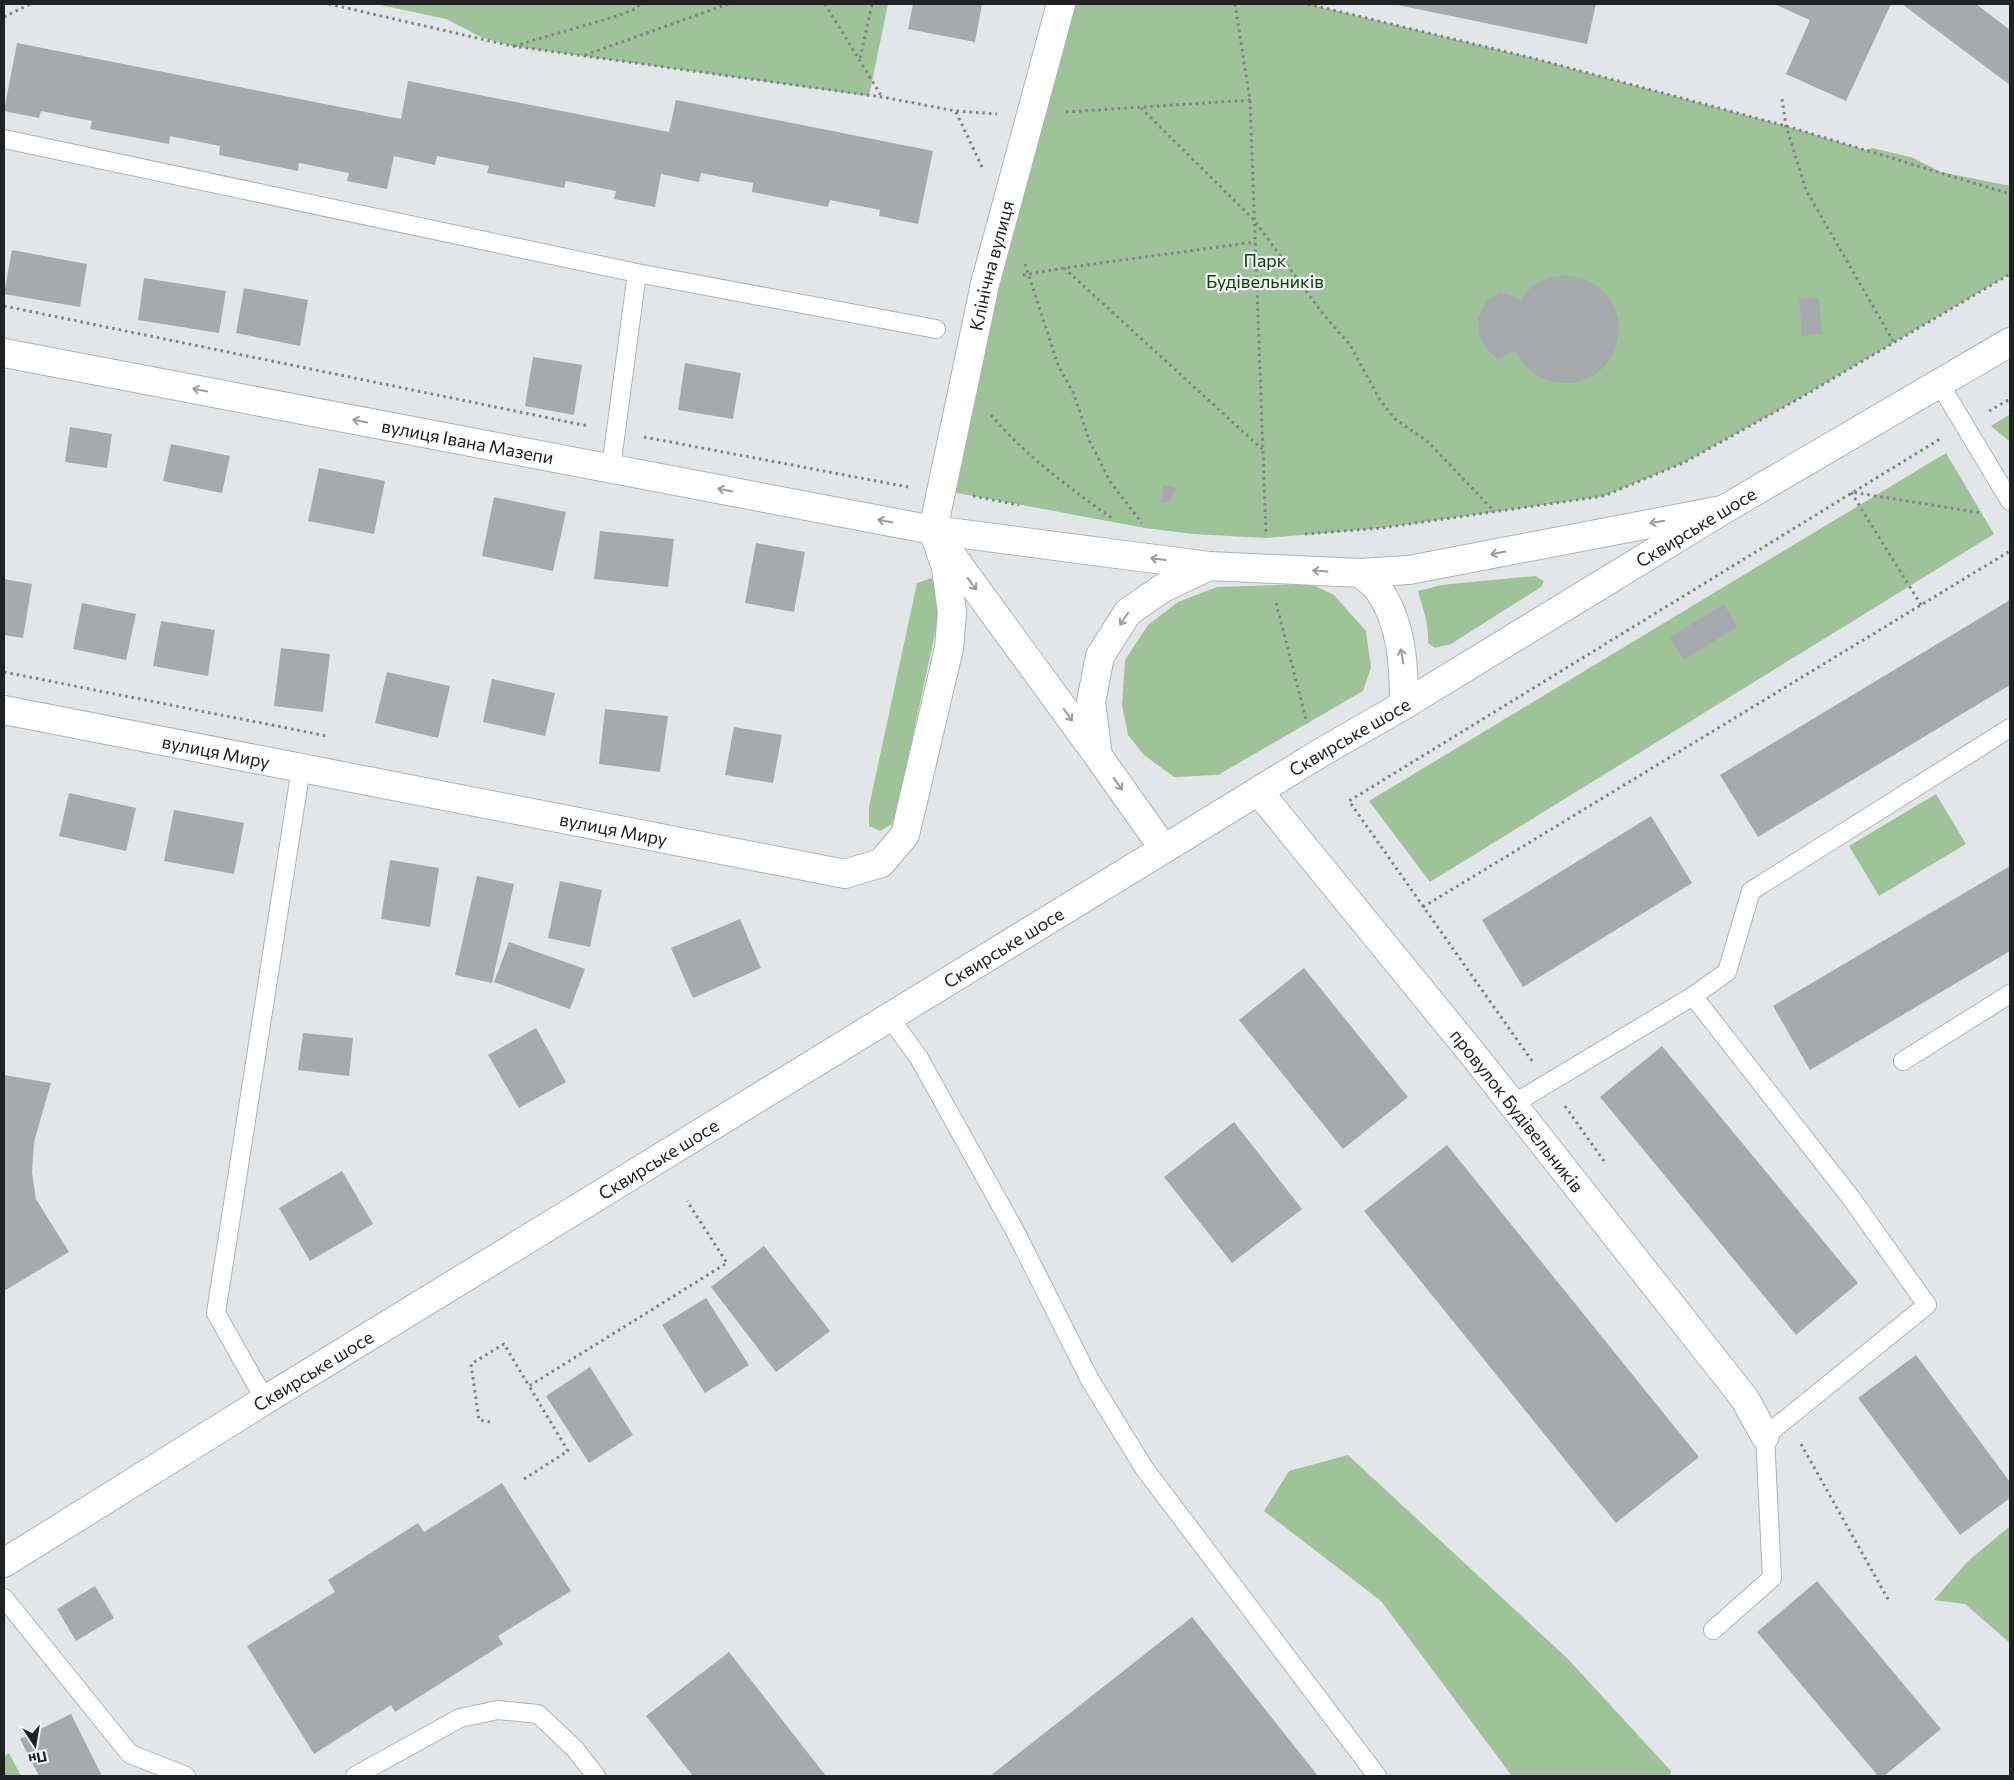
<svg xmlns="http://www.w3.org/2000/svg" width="2014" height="1780" viewBox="0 0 2014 1780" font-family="Commissioner,sans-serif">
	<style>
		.green { fill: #9ec399 }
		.building { fill: #a7aaad }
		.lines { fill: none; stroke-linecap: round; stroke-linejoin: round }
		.lane-casing { stroke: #afb2b5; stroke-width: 20 }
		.street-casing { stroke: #afb2b5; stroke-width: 30 }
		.secondary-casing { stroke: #afb2b5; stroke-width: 30 }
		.primary-casing { stroke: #afb2b5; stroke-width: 30 }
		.path { stroke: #808284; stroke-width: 3; stroke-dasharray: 2.5 4; stroke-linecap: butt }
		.lane { stroke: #fff; stroke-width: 18 }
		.street { stroke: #fff; stroke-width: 28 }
		.secondary { stroke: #fff; stroke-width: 28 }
		.primary { stroke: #fff; stroke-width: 28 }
		.oneway { stroke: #9b9b9c }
		.labels { text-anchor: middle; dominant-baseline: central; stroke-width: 4.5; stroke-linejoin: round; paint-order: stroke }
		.park-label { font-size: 18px; fill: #0c4206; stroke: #f1f3f6 }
		.street-label { font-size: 18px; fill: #202122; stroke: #f1f3f6 }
	</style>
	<rect width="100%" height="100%" fill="#e3e6e9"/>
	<!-- green -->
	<path class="green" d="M376,4H888L869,96L512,46L481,37L446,19Z
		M1061,4H1308L1532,58L1786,126L1865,150L1872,148L1911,157L1941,172L2010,186V274L1800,398L1685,462L1604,496L1381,528L1266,538L1193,534L1145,528L941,490Z
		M2010,414V442L1991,426Z
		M1946,453L1994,534L1430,882L1369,801Z
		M1535,576L1544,581L1541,587L1451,644L1435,648L1428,643C1429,624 1423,609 1418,591L1441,585Z
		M931,578L940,587L941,606L894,823L880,831L869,826V807L917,583Z
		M1311,584L1334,595L1366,631L1371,668L1363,691L1218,775L1174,777L1144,755L1128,735L1122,705L1125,660L1148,625L1178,602L1217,587Z
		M1936,794L1966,844L1879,896L1849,846Z
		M1348,1455L1568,1659L1671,1771L1670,1776H1512L1381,1601L1264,1511L1289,1471Z
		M2010,1526V1643L1965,1604L1934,1600L1967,1562Z
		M9,1753L21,1776H4V1756Z"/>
	<!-- building -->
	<path class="building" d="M913,4H982L975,42L908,29Z
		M1393,4H1596L1587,44Z
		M1774,4H1891L1846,101L1786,74L1810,20Z
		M1902,4H1976L2010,30V85Z
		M17,43L401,119L408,81L669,132L676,100L933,151L918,224L879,216L880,210L830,200L828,207L752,192L753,183L701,173L699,182L661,174L655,207L614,199L616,191L566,181L564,188L487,173L489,166L437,156L435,165L394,156L387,189L347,181L349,173L299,163L298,171L219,155L220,146L170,136L169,144L90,129L92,121L41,111L39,118L4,111Z
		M12,250L87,264L80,307L4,294Z
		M1566,275L1583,278L1599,287L1611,300L1618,316L1619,334L1615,351L1605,366L1592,377L1574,383H1556L1539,377L1525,366L1515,351L1498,359L1485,348L1479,334L1478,319L1486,301L1500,292L1520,299L1532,286L1548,278Z
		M144,278L226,291L219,333L138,320Z
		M244,288L308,300L300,346L236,333Z
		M1819,298L1822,334L1802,336L1799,299Z
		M533,357L582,365L574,415L525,406Z
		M685,363L741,373L733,419L678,410Z
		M70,427L112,434L107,468L65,462Z
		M171,444L230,456L222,493L163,481Z
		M319,468L385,481L374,534L308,521Z
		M1163,485L1175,488L1170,503L1162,502Z
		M494,497L566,512L553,571L482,556Z
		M600,531L674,539L668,587L594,579Z
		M756,543L805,552L794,612L745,603Z
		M4,579L32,584L23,638L4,635Z
		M2010,600V685L1758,837L1720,775Z
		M82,603L136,614L126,660L73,649Z
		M1724,604L1737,627L1684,660L1670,637Z
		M161,621L215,630L208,676L153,666Z
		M281,648L330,654L323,712L274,706Z
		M387,672L450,686L438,738L375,723Z
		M492,679L555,693L545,736L483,722Z
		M605,709L668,716L660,772L599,764Z
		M734,727L782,735L773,783L725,775Z
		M69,793L136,808L126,851L59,836Z
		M174,810L244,823L234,874L164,861Z
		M1651,816L1692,883L1523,987L1482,920Z
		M390,860L439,868L430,927L381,919Z
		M2010,866V951L1810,1070L1773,1006Z
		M477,876L514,884L492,983L455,975Z
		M560,881L602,890L590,947L548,938Z
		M740,919L761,968L693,998L671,948Z
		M509,942L585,969L570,1009L494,982Z
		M1304,968L1408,1097L1343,1149L1239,1020Z
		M536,1028L566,1082L519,1108L488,1055Z
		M303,1033L353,1038L349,1076L298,1070Z
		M1662,1046L1858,1283L1796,1335L1600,1097Z
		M4,1075L51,1083L34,1142L32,1173L36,1199L69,1252L4,1291Z
		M1234,1122L1302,1209L1232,1263L1164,1177Z
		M1447,1145L1699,1457L1616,1523L1364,1211Z
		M342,1171L373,1224L310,1261L279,1208Z
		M764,1246L830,1331L776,1372L711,1287Z
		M706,1298L749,1365L705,1393L662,1325Z
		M1916,1355L2010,1482V1498L1960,1535L1858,1398Z
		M590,1367L633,1435L589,1463L546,1396Z
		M502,1483L571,1591L498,1636L503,1644L395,1712L391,1705L314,1754L247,1646L335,1592L328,1580L418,1523L424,1532Z
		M1817,1581L1941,1729L1884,1776H1878L1757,1632Z
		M95,1586L114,1618L76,1641L57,1609Z
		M1192,1617L1318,1776H990Z
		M729,1652L826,1776H693L646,1716Z
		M71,1714L102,1776H39L20,1739Z"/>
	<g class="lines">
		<defs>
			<path id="lane" d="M4,139L637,273L936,329
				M1939,383L2010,501
				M611,468L637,273
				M1693,996L1851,1198L1927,1305L1765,1436L1772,1578L1713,1630
				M890,1018L919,1058L1016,1233L1090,1380L1144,1468L1377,1776
				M1903,1061L2010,994
				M1513,1104L1693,996L1727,972L1751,891L2010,728
				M265,1400L216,1313L301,768
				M4,1598L130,1754L186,1776
				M355,1776L460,1718L498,1710L538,1714L575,1749L596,1776"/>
			<g id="street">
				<path id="s1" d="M4,710L845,874L881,863L905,835L949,648L952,612L946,568L933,530L985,284L1061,4"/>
				<path id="s2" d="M1259,792L1476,1058L1745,1399L1765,1436"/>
			</g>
			<g id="secondary">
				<path id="s3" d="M4,353L933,530L1209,566L1360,573L1409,570L1722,510"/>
				<path d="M933,530L1096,753"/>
				<path d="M1360,573C1366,578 1373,583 1378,589C1402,622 1404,666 1404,705"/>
				<path d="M1164,849L1098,756L1091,702L1100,656L1128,612L1163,588L1209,566"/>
			</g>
			<g id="primary">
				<path id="s4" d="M4,1563L265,1400L1322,752L1404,705L1723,510L2010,342"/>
			</g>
		</defs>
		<!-- lane casing -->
		<use href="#lane" class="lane-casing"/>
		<!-- street casing -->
		<use href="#street" class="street-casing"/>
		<!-- secondary casing -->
		<use href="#secondary" class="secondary-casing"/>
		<!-- primary casing -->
		<use href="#primary" class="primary-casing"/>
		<!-- path -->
		<path class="path" d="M329,4L512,46L882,97L956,111L997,114
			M825,4L882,97
			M1235,4L1250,100L1266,534
			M1308,4L1532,58L1786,126L2010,194
			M4,17L30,4
			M514,46L617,16L633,10L641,4
			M585,55L728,4
			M860,58L872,4
			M1782,99L1786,126L1806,190L1893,341
			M1141,108L1254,220L1323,314L1350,345L1380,400L1395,419L1427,441L1494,511
			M956,112L982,167
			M1066,112L1250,100
			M1025,264L1058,365L1074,394L1089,440L1111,483L1142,523
			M1064,268L1262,449
			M1023,275L1064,268L1255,242
			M4,306L588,426
			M1989,411L2010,399
			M991,415C1026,456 1068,487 1112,518
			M644,437L908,487
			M973,496L1019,505
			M1305,534L1381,528L1604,496L1685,462L1800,398L2010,274
			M1276,603L1307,723
			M1921,605L1851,492L1982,513
			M4,672L327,736
			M1423,907L2010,551
			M1532,1061L1349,801L1940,439
			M1565,1106L1606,1164
			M490,1422L479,1420L471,1364L504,1344L529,1386L727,1263L687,1201
			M1801,1444L1889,1601
			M524,1479L568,1451L529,1386"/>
		<!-- lane -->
		<use href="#lane" class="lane"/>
		<!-- street -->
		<use href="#street" class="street"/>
		<!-- secondary -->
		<use href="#secondary" class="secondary"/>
		<!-- primary -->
		<use href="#primary" class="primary"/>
	</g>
	<!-- one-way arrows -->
	<defs><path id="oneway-shaft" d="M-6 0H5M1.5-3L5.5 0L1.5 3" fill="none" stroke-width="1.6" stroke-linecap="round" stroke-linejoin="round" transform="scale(1.25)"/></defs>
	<g class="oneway">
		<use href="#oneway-shaft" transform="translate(200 390) rotate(-169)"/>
		<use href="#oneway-shaft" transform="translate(360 421) rotate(-169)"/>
		<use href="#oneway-shaft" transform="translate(725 490) rotate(-169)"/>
		<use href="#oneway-shaft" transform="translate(885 521) rotate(-169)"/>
		<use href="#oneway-shaft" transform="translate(1657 522) rotate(170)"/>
		<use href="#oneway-shaft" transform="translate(1498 553) rotate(169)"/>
		<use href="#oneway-shaft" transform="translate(1158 559) rotate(-173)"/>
		<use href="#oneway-shaft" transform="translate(1320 571) rotate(-176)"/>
		<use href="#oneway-shaft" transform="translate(972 584) rotate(54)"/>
		<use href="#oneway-shaft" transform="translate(1124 619) rotate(124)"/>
		<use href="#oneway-shaft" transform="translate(1402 656) rotate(-100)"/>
		<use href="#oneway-shaft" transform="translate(1068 715) rotate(54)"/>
		<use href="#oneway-shaft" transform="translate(1118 784) rotate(54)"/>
	</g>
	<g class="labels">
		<!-- park labels -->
		<g class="park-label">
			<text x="1265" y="260">Парк<tspan x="1265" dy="21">Будівельників</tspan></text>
		</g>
		<!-- street labels -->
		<g class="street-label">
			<text stroke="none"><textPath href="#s1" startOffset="1515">Клінічна вулиця</textPath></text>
			<text stroke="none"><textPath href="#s3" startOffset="472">вулиця Івана Мазепи</textPath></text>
			<text stroke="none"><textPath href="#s4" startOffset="1984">Сквирське шосе</textPath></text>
			<text stroke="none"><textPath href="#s4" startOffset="1579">Сквирське шосе</textPath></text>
			<text stroke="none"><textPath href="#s1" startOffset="216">вулиця Миру</textPath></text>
			<text stroke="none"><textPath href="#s1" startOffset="621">вулиця Миру</textPath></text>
			<text stroke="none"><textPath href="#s4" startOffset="1174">Сквирське шосе</textPath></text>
			<text stroke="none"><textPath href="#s2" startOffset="410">провулок Будівельників</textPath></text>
			<text stroke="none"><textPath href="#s4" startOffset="769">Сквирське шосе</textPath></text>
			<text stroke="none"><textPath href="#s4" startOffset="364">Сквирське шосе</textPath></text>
		</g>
	</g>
	<!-- border -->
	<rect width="2014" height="1780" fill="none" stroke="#202122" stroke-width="10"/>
	<!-- north arrow -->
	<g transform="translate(35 1745) rotate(168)" stroke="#f1f3f6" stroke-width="4" paint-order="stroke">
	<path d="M0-4L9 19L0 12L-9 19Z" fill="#202122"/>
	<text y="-8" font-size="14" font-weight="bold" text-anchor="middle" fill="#202122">Пн</text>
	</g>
</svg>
